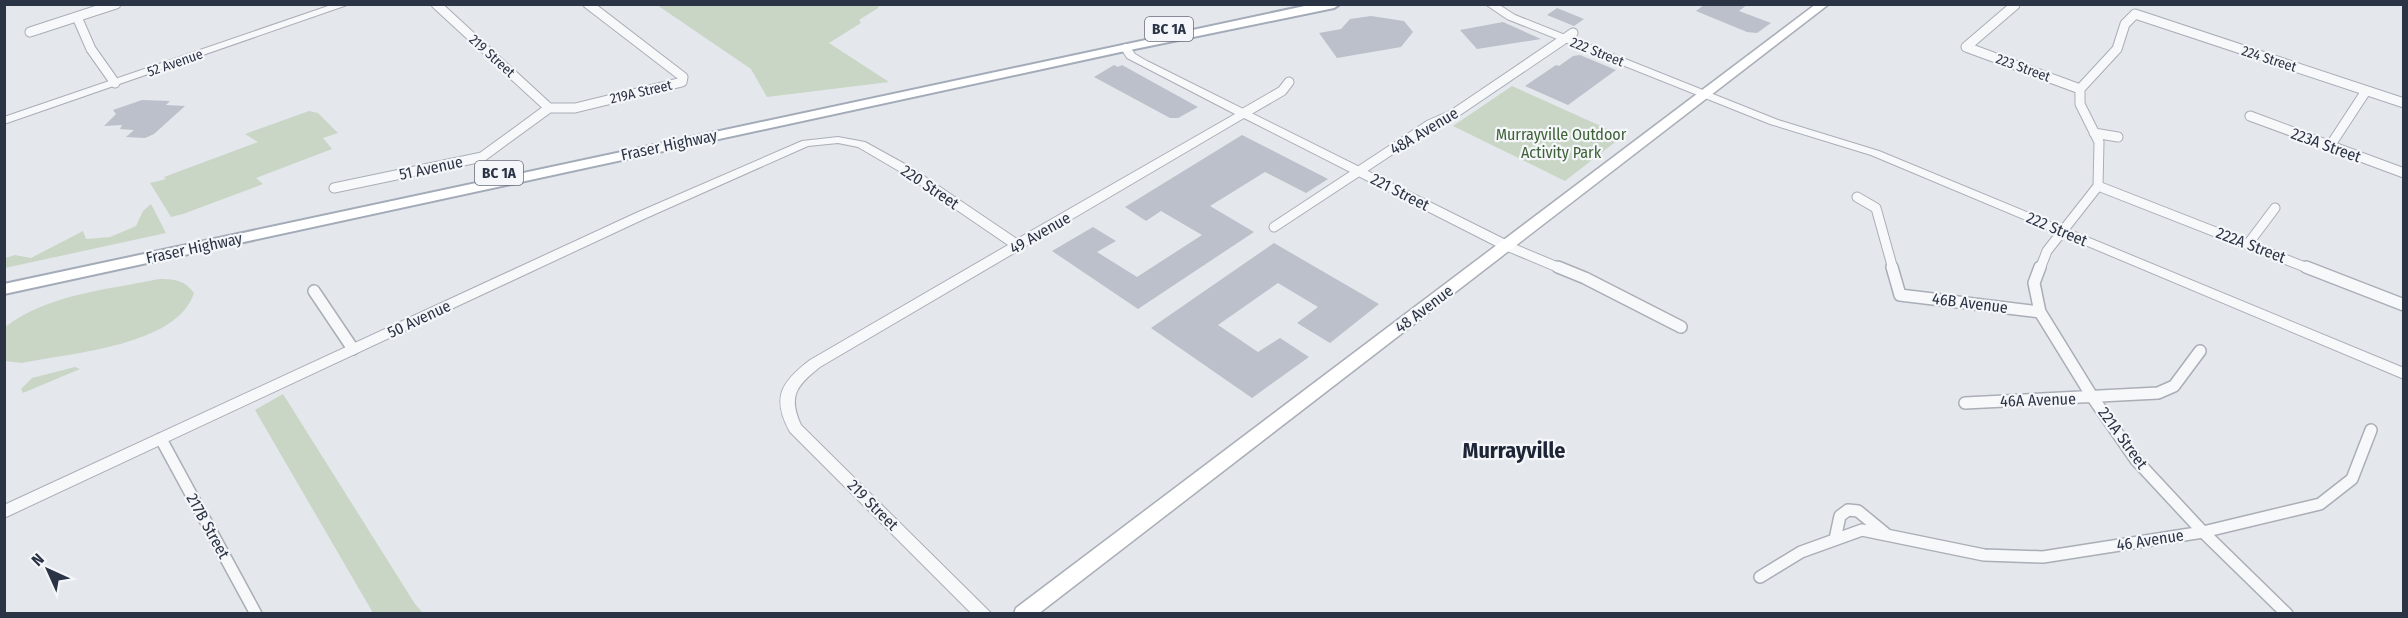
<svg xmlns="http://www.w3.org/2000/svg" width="2408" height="618" viewBox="0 0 2408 618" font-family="'Fira Sans Condensed',sans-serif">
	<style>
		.green { fill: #c9d6c5 }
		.building { fill: #bbc0ca }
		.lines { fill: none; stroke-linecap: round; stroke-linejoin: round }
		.minor-far1-casing { stroke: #a9aeb7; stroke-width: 11 }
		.minor-casing { stroke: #a9aeb7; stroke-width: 14 }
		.tertiary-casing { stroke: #a9aeb7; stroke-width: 2 }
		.secondary-casing { stroke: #a9aeb7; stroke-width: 3 }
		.primary-casing { stroke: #a3abb8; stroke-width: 4 }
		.minor-far1 { stroke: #f7f8fa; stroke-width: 9 }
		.minor { stroke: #f7f8fa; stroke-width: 11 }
		.tertiary { fill: #f7f8fa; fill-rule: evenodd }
		.secondary { fill: #fff; fill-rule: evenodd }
		.primary { fill: #fff; fill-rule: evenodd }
		.labels { text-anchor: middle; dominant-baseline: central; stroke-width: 4.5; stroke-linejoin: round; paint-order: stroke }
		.far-street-label { font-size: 14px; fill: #2b3445; stroke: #f4f6f9 }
		.shield { fill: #f4f6f9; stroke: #676e7b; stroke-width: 1.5 }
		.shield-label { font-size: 15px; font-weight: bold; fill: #2b3445 }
		.street-label { font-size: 16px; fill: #2b3445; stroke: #f4f6f9 }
		.park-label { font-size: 16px; fill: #3f6138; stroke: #f4f6f9 }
		.district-label { font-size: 22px; font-weight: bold; fill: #1d2536; stroke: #f4f6f9 }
	</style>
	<rect width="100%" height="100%" fill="#e4e7ec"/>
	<!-- green -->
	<path class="green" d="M657,5H879L878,8L859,20L861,23L829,43L889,82L767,97L751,69Z
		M1512,86L1623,136L1565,181L1453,126Z
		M309,111L318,113L338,133L323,138L332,149L256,178L263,184L183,214L171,217L150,183L166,179L164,177L258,142L245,134Z
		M151,204L166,233L5,268V258L15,255L31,258L83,231L86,239L110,237L136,226L143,211Z
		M159,279C174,279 185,280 194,293C177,346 70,353 22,363L5,361V327C48,294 107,290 159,279Z
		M75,367L80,369L23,393L21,389L32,378Z
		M283,394L415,604L423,613H373L255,410Z"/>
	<!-- building -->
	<path class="building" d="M1705,4H1748L1739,11L1771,23L1757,33L1747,32L1696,11Z
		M1557,8L1584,19L1574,26L1547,15Z
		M1371,16L1404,21L1413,32L1401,47L1337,58L1319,33L1341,29L1350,19Z
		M1503,22L1541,39L1477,49L1460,30Z
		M1580,55L1616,70L1568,105L1525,86L1556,65L1559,66L1573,56Z
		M1114,65L1118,67L1122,65L1198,107L1178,118H1170L1094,77Z
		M142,100L170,101L166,105L185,106L154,134L145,138L126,137L134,130L120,129L122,125L104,126L116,114L113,110Z
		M1242,135L1328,179L1306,193L1265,172L1210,206L1254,232L1138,309L1052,251L1093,227L1116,241L1097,252L1137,277L1202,235L1161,211L1146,221L1125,207Z
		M1274,243L1379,304L1330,343L1297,323L1318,307L1278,283L1218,325L1258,352L1280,338L1309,357L1252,398L1151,328Z"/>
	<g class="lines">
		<defs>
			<path id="minor-far1" d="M436,4L549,108
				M2015,5L1966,47L2080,89
				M77,17L91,49L115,83
				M30,32L116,4
				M549,108H575L682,82L683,77L588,4
				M1244,113L1282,91L1289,82
				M2250,116L2404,173
				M2094,133L2118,137
				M2330,146L2366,91
				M2098,186L2310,269
				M334,188L482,157L549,108
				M1857,197L1876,208L1893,269
				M1274,227L1429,125L1452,115L1573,33
				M2248,244L2275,208
				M1507,246L1562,269
				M2040,269L2047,251L2098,186L2099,142L2080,104V89L2117,49L2125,24L2135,14L2404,103"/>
			<path id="minor" d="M1558,267L1585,278L1681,327
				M1892,267L1900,295L2040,312
				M2040,267L2034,283L2040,312L2093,398L2136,460L2203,532L2287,614
				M2306,267L2404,305
				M314,291L353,349
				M1965,403L2158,393L2174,386L2200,351
				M161,439L256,614
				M1835,539L1840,516L1848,510L1858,511L1886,534
				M1760,577L1801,552L1862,530L1984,555L2043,557L2203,532L2320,504L2352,479L2371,430"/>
			<path id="tertiary" d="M334,4H350L4,124V117Z
				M1485,4H1498L1515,15L1778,120L1879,151L2404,368V379L1871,155L1770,124L1507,19Z
				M1125,44L1129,45L1135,54L1147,61L1512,243L1513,246L1507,250L1502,249L1244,118L820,367C796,386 788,396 801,425L992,614H972L790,432C771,398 781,382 810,360L1008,245L904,174L858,147L838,143L808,146L644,219L4,518V505L636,213L802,141L838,137L865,142L912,168L1017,239L1235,114L1127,58L1120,47Z"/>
			<path id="secondary" d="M1816,4H1829L1038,614H1014L1016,608Z"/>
			<path id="primary" d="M1314,4H1340L1334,8L1125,51L4,294V284Z"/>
		</defs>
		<!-- minor-far1 casing -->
		<use href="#minor-far1" class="minor-far1-casing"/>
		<!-- minor casing -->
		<use href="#minor" class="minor-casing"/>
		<!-- tertiary casing -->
		<use href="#tertiary" class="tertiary-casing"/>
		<!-- secondary casing -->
		<use href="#secondary" class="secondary-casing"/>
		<!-- primary casing -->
		<use href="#primary" class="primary-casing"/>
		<!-- minor-far1 -->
		<use href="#minor-far1" class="minor-far1"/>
		<!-- minor -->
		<use href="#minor" class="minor"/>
		<!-- tertiary -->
		<use href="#tertiary" class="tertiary"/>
		<!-- secondary -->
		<use href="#secondary" class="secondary"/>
		<!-- primary -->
		<use href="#primary" class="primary"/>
	</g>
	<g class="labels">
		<!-- far-street labels -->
		<g class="far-street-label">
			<text transform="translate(1597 52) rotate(22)">222 Street</text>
			<text transform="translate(492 56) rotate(42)">219 Street</text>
			<text transform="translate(2269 59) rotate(18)">224 Street</text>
			<text transform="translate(175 63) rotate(-19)">52 Avenue</text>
			<text transform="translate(2023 68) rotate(20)">223 Street</text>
			<text transform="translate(641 92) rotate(-13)">219A Street</text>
		</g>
		<!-- shield labels -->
		<g class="shield">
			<rect x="1145" y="17" width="48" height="24" rx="4.5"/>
			<rect x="475" y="161" width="48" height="24" rx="4.5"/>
		</g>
		<g class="shield-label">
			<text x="1169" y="29">BC 1A</text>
			<text x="499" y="173">BC 1A</text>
		</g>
		<!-- street labels -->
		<g class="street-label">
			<text transform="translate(1424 131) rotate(-31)">48A Avenue</text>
			<text transform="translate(669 145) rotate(-12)">Fraser Highway</text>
			<text transform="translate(2326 145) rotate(20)">223A Street</text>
			<text transform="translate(431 168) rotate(-12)">51 Avenue</text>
			<text transform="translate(930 187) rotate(34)">220 Street</text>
			<text transform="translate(1400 192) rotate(27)">221 Street</text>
			<text transform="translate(2057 229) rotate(23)">222 Street</text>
			<text transform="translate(1040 233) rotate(-30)">49 Avenue</text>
			<text transform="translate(2251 245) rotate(21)">222A Street</text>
			<text transform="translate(194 248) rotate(-12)">Fraser Highway</text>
			<text transform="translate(1970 303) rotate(7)">46B Avenue</text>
			<text transform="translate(1424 309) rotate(-37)">48 Avenue</text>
			<text transform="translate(419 319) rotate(-25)">50 Avenue</text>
			<text transform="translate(2038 400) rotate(-2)">46A Avenue</text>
			<text transform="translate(2123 438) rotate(54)">221A Street</text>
			<text transform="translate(873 505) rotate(45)">219 Street</text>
			<text transform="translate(208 526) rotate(61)">217B Street</text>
			<text transform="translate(2150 540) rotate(-9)">46 Avenue</text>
		</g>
		<!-- park labels -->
		<g class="park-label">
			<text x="1561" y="134">Murrayville Outdoor<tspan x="1561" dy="18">Activity Park</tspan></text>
		</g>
		<!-- district labels -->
		<g class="district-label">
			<text x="1514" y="450">Murrayville</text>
		</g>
	</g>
	<!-- border -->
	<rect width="2408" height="618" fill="none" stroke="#2b3445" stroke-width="12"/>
	<!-- north arrow -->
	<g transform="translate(48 570) rotate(315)" stroke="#f4f6f9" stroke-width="4.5" paint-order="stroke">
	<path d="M0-4.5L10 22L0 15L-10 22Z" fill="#2b3445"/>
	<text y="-9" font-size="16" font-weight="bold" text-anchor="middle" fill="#2b3445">N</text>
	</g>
</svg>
